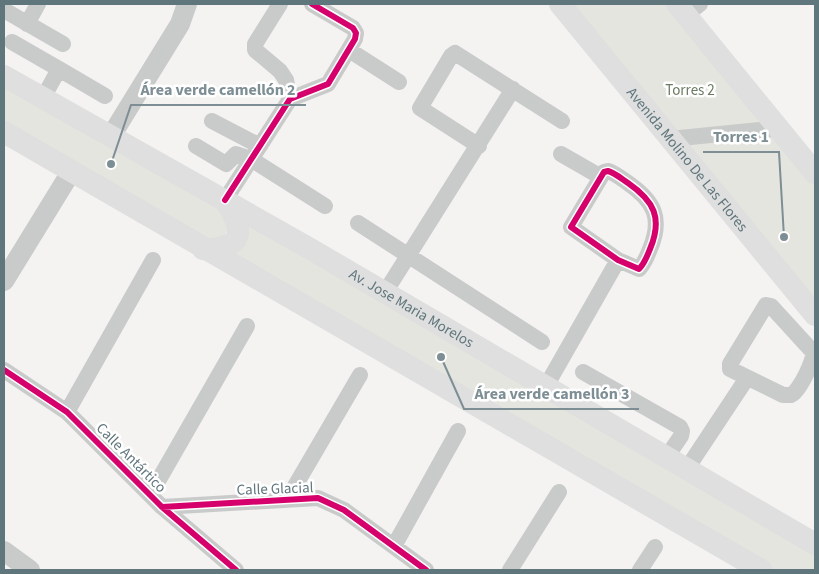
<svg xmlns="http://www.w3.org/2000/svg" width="819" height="574" viewBox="0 0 819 574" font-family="'Source Sans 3',sans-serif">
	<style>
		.park { fill: #e4e5df }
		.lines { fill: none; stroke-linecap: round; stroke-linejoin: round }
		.minor { stroke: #c9caca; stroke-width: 16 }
		.tertiary { stroke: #c9caca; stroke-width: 20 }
		.secondary { stroke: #dedfde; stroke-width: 22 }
		.cycleway-casing { stroke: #fff; stroke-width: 9 }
		.cycleway { stroke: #d6006c; stroke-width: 6 }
		.labels { text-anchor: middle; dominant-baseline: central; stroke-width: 5; stroke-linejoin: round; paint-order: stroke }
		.park-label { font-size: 15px; fill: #6b7a62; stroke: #fff }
		.street-label { font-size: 15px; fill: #60767d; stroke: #fff }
		.leader { fill: none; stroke: #7d8e94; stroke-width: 2 }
		.callout-dot { fill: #7d8e94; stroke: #fff; stroke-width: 2 }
		.callout-label { font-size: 16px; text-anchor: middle; font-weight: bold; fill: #7d8e94; stroke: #fff; stroke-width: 5; stroke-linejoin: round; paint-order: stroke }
	</style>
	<rect width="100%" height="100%" fill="#f4f3f2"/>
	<!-- park -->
	<path class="park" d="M562,4H675L777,127L671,137Z
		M4,81L236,217L216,249L4,124Z
		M780,129L815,174V314L672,140Z
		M241,221L815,547V570H765L226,250Z"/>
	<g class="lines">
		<!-- minor -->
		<path class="minor" d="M280,4L255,44V50L280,71L286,80L290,99
			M4,10L63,44
			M686,15L700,4
			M27,24L38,4
			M12,42L59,69L43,98
			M349,50L399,82
			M59,69L105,96
			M212,121L260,146
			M670,139L780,128
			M196,146L226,164L236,154L251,159L325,206
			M479,146L420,108L451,56L455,53L562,121
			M561,154L601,177
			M608,171C615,173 622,179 628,183C654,201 663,218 650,249C647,256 645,263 639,269L618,260L571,227L604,172Z
			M225,200L290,99L328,84L355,39L356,33L353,28L312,4
			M358,223L542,342
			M384,294L513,89
			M766,305L771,306L813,352C815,359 799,392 791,395C790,395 784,395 783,395L730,369V364Z
			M4,370L67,412L162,507L236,570
			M583,372L680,427L682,431L681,436L666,458
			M545,388L618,260
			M67,412L153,260
			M686,470L747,378
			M150,495L247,326
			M288,498L360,375
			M162,507L318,498L344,510L426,570
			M394,546L458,431
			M510,570L559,492
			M640,570L655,547"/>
		<!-- tertiary -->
		<path class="tertiary" d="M111,136L180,24L187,4
			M4,281L71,172
			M4,551L30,570"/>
		<!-- secondary -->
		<g class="secondary">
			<path id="s1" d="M560,4L815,315"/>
			<path d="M677,4L815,173"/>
			<path id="s2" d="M4,76L307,247L815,544"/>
			<path d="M4,132L761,570"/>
			<path d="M203,249C245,249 245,231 225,200"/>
		</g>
		<defs>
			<path id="cycleway" d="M608,171C615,173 622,179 628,183C654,201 663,218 650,249C647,256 645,263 639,269L618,260L571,227L604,172Z
				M225,200L290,99L328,84L355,39L356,33L353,28L312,4
				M4,370L67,412L162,507L236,570
				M162,507L318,498L344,510L426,570"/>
		</defs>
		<!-- cycleway casing -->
		<use href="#cycleway" class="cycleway-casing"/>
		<!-- cycleway -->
		<use href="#cycleway" class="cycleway"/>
	</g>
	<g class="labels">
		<!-- park labels -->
		<g class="park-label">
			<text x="690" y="90">Torres 2</text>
		</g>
		<!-- street labels -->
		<g class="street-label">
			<text stroke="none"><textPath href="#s1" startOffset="201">Avenida Molino De Las Flores</textPath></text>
			<text stroke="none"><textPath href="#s2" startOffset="469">Av. Jose Maria Morelos</textPath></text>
			<text transform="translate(131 458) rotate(45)">Calle Antártico</text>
			<text transform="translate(275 489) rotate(-2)">Calle Glacial</text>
		</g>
	</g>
	<!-- callouts -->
	<path class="leader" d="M111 164L131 105H306M784 237L779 152H703M441 357L464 409H639"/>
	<g class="callout-dot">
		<circle cx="111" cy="164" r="5"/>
		<circle cx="784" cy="237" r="5"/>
		<circle cx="441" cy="357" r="5"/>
	</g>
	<g class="callout-label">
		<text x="218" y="95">Área verde camellón 2</text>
		<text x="741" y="142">Torres 1</text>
		<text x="552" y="399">Área verde camellón 3</text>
	</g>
	<!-- border -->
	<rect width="819" height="574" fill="none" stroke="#60767d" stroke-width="10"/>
</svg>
